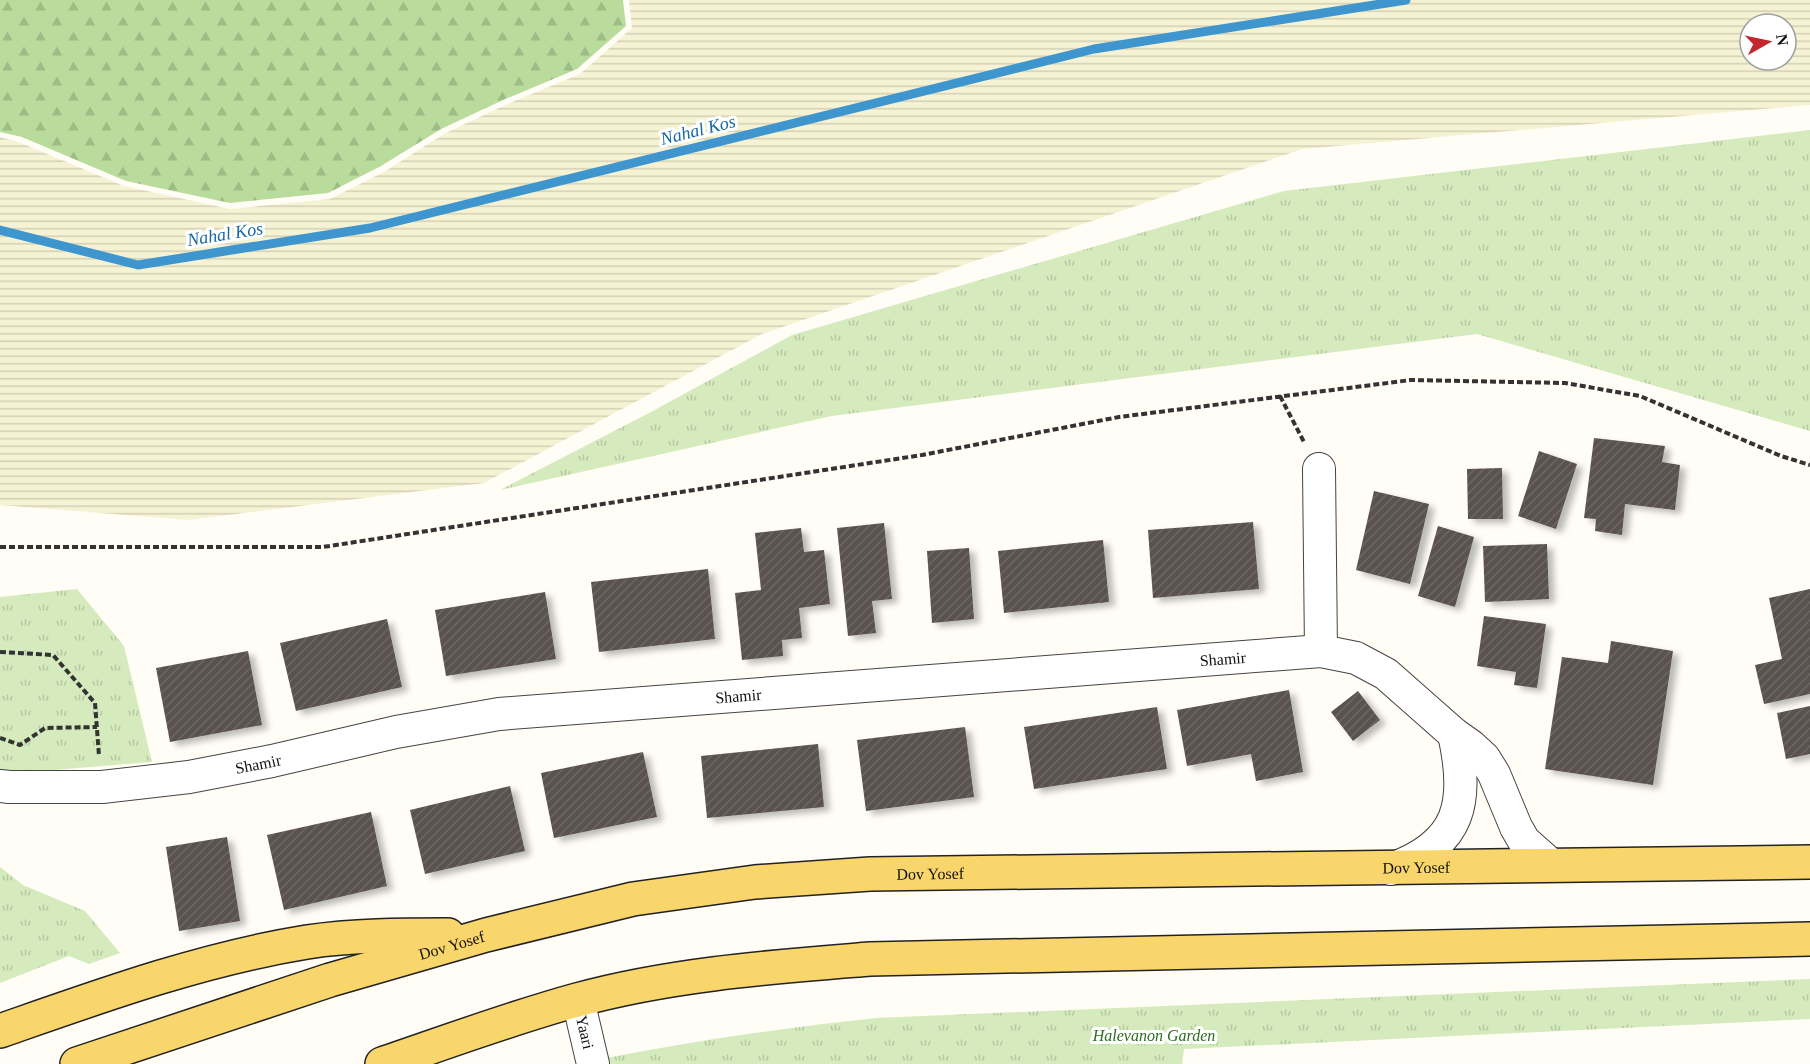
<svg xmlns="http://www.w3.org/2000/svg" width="1810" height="1064" viewBox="0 0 1810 1064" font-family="'Times New Roman',serif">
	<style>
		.farmland { fill: url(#farmland-rules); fill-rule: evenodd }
		.grass { fill: url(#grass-tufts) }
		.forest { fill: url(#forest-firs) }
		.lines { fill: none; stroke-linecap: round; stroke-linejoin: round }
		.stream { stroke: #3f96cf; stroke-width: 9 }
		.building { fill: url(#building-hatch); filter: url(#shadow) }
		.minor-casing { stroke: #444; stroke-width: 34 }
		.major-casing { stroke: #222; stroke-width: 36 }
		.path { stroke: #333; stroke-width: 4; stroke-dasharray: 6 3; stroke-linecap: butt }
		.minor { stroke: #fff; stroke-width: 32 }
		.major { stroke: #f9d66b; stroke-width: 33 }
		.labels { text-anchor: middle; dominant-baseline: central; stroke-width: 6; stroke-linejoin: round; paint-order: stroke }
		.street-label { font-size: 16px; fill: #111; stroke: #fff }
		.park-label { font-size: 16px; font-style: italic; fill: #2f6b1f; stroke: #fff }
		.water-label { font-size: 18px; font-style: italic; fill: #1768a6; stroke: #fff }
	</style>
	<defs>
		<pattern id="farmland-rules" width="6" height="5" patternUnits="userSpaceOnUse" patternTransform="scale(1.5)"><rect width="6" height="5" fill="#f6f3d4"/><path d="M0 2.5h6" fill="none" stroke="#d2cfb5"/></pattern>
		<pattern id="grass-tufts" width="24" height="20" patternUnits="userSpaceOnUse" patternTransform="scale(1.5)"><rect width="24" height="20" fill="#d5ebbd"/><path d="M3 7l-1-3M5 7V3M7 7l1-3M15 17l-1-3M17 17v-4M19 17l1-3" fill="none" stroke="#b6c8a1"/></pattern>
		<pattern id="forest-firs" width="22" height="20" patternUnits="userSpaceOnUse" patternTransform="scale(1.5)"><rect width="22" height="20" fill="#b9dc9c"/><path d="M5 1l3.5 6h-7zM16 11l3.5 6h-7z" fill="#9ebc85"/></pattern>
		<pattern id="building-hatch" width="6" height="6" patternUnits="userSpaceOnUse" patternTransform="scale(1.5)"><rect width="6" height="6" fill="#5a524d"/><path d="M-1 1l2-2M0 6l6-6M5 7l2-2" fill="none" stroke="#6d6662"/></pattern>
		<filter id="shadow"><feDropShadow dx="6" dy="4" stdDeviation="3" flood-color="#0004"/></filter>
	</defs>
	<rect width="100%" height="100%" fill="#fffdf5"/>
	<!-- farmland -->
	<path class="farmland" d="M629,0H1810V105L1302,149L762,334L484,483L188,520L0,505V137L21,143L124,186L230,209L330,199L384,172L444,134L505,105L580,74L632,28ZM1750,24H1786V60H1750Z"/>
	<!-- grass -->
	<path class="grass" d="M1810,130V431L1477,334L832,416L500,490L651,412L792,335L1284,191Z
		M77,589L124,646L152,762L42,771L0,770V597Z
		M0,867L23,885L85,911L120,953L89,964L69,956L0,983Z
		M1810,979V1019L1184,1049L1182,1064H578C677,1043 775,1029 876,1018Z"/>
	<!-- forest -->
	<path class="forest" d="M0,0H623L626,26L577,69L503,100L441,129L381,166L328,193L230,203L126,181L22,137L0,132Z"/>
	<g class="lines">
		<!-- stream -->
		<path class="stream" d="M0,230L138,265L370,228L1094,49L1406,0"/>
	</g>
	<!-- building -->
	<path class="building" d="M1594,438L1665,446L1662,462L1680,465L1675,510L1625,504L1622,535L1595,531L1596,519L1584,518Z
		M1539,451L1577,464L1556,529L1518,516Z
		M1502,468L1503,519H1468L1467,469Z
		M1374,491L1429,504L1410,584L1356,570Z
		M1253,522L1259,589L1153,598L1148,530Z
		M884,523L892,599L872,601L876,633L848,636L837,528Z
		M1438,526L1474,537L1455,607L1418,596Z
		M801,528L804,552L824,550L830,604L799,608L802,638L782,640L783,656L742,660L735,593L761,590L755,533Z
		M1103,540L1109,602L1004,613L998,551Z
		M1547,544L1549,599L1485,602L1483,546Z
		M969,548L974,619L932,623L927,551Z
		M708,569L715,639L599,652L591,582Z
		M1810,589V694L1764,704L1755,665L1782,659L1769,598Z
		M545,592L556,659L446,676L435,610Z
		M1484,616L1546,624L1537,688L1514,685L1516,672L1477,666Z
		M387,619L402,687L296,711L280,643Z
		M1611,641L1673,651L1653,785L1545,769L1562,657L1608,663Z
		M248,651L262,725L170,742L156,668Z
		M1289,690L1303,772L1256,781L1251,754L1187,766L1177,710Z
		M1358,691L1380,720L1353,741L1331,712Z
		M1810,706V754L1786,759L1777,713Z
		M1157,707L1167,769L1034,789L1024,727Z
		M965,727L974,797L866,811L857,740Z
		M818,744L824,807L707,818L701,756Z
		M643,752L657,817L554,838L541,773Z
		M510,786L525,851L425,874L410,810Z
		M371,812L387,886L284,910L267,835Z
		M227,837L240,921L179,931L166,847Z"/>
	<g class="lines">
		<defs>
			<g id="minor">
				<path d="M1319,469L1321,651"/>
				<path id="s1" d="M0,786L9,787H102L189,777L272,761L396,732L499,714L1321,651L1356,658L1386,674L1454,734L1471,746L1484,758L1494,774L1516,827L1524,841L1551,865"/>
				<path d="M1391,869C1462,844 1469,801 1454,734"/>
				<path id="s2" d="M578,1000L593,1064"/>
			</g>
			<g id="major">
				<path d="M0,1031C100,996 202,959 307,942C353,935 401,935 448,935"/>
				<path id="s3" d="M77,1064L330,980L486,935L633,899L755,882L870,874L1810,862"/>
				<path d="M382,1064C447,1042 511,1018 577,1000C672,974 772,967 870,959L1810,939"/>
			</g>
		</defs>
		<!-- minor casing -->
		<use href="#minor" class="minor-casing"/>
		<!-- major casing -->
		<use href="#major" class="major-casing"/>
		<!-- path -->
		<path class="path" d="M1280,396L1304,442
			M0,547H323L922,455L1119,417L1411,380L1565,383L1640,396L1781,456L1810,465
			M0,652L53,655L95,703L99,756
			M0,738L20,745L45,728L97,727"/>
		<!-- minor -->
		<use href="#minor" class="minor"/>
		<!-- major -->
		<use href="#major" class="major"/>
	</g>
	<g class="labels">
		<!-- street labels -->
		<g class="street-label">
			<text stroke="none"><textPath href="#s1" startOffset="1232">Shamir</textPath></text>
			<text stroke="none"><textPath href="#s1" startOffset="746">Shamir</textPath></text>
			<text stroke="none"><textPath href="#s1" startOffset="260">Shamir</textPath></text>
			<text stroke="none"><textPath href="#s3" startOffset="1365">Dov Yosef</textPath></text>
			<text stroke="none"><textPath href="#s3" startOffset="879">Dov Yosef</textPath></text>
			<text stroke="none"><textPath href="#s3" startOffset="393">Dov Yosef</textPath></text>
			<text stroke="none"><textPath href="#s2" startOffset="33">Yaari</textPath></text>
		</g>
		<!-- park labels -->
		<g class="park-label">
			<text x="1154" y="1035">Halevanon Garden</text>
		</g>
		<!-- water labels -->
		<g class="water-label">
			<text transform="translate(698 130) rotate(-14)">Nahal Kos</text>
			<text transform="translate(225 234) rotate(-9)">Nahal Kos</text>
		</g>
	</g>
	<!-- north arrow -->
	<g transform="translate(1768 42) rotate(81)"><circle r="28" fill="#ffffff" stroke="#a0a0a0" stroke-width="1.5"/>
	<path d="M0-4.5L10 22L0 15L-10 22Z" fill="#c4262e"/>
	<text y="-9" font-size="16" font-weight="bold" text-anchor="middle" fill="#111111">N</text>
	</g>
</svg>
